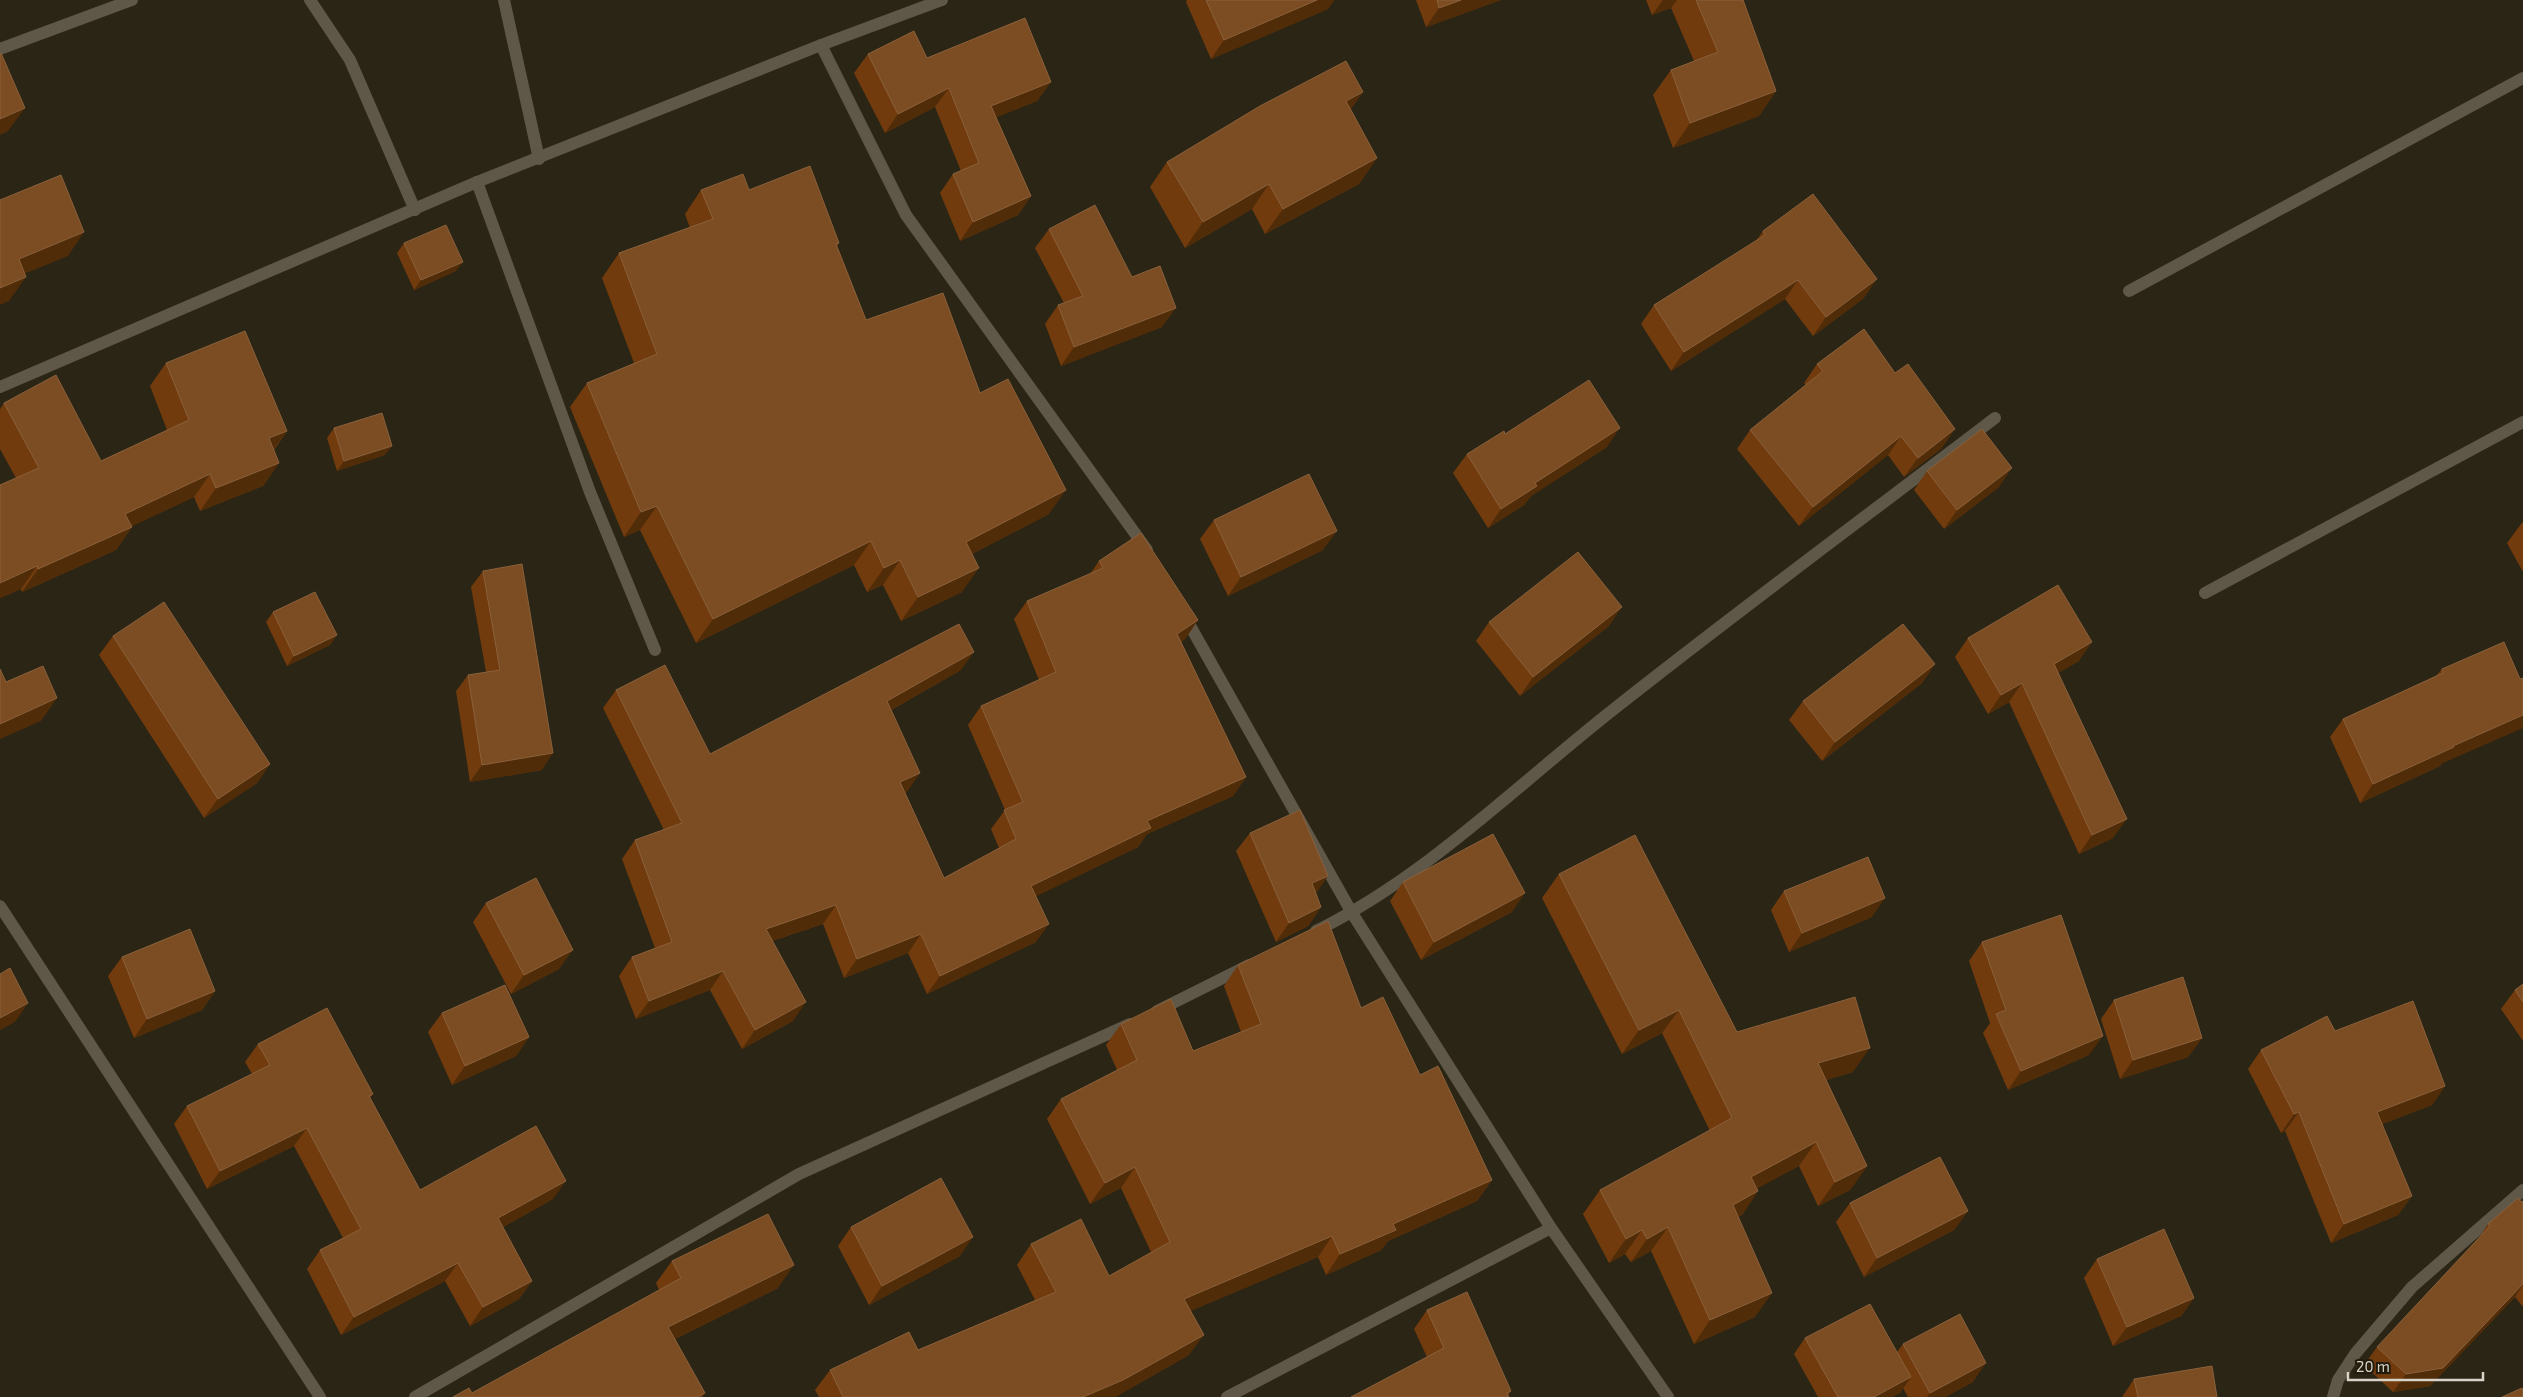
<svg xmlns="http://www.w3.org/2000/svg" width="2523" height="1397" viewBox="0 0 2523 1397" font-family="'Exo 2',sans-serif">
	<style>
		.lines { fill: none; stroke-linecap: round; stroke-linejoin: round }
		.minor { stroke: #5f5747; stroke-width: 12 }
		.tertiary { stroke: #5f5747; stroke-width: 12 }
		.wall { fill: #713b0e }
		.shaded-wall { fill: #502c08 }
		.building { fill: #7c4c22; stroke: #8a613c }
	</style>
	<rect width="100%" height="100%" fill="#2b2515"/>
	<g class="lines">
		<!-- minor -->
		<path class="minor" d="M310,0L350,60L415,210
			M504,0L539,159
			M821,45L906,215L1147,550
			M0,49L132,0
			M477,182L590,492L655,650
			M2129,291L2523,78
			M2205,593L2523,422
			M1184,615L1352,913L1551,1228L1668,1397
			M0,906L320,1397
			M1316,931C1427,876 1516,786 1614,709C1739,610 1868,515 1995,418
			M1157,1011L1249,965
			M415,1397L799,1174L1130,1024
			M1227,1397L1551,1228
			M2333,1397L2338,1380L2355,1354L2412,1287L2523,1190"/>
		<!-- tertiary -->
		<path class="tertiary" d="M0,387L477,182L821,45L942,0"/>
	</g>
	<!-- wall -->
	<path class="wall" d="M1187,0H1334L1328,9L1211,59L1186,2Z
		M1416,0H1501L1426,27Z
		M1646,0H1743L1776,91L1759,116L1673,148L1653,95L1671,70L1694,61L1671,8L1652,15Z
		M868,54L927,58L1051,82L1037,101L996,117L1031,196L1018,215L960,241L940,193L953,174L961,171L935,107L885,133L854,73Z
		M1351,110L1377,158L1359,184L1265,234L1252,209L1185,248L1150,187L1167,162Z
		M701,190H749L839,243L837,246L866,320L980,393L1049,514L972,554L962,592L901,621L883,585L867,592L854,565L696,643L640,530L624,537L570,407L587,383L634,363L602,278L619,253L690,228L685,214Z
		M1049,229L1132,277L1162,327L1061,366L1045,324L1058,305L1064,303L1035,248Z
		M1763,231L1864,298L1813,336L1785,299L1671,371L1641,324L1654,305L1756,241Z
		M404,243L456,271L414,290L397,253Z
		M166,363L287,431L274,450L279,463L263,486L200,511L194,497L132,526V527L116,550L22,592L21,589L0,598V485L16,478L0,449V409L4,403L101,461L167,430L150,386Z
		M1817,364L1942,448L1904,477L1888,455L1799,526L1737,449L1750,430L1806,385L1804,383Z
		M334,428L385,455L337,471L327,438Z
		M1505,434L1607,447L1531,496L1524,505L1488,528L1453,473L1467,454Z
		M1927,471L1999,487L1944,529L1914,490Z
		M1214,520L1323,550L1228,596L1200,539Z
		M2523,522V572L2507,543L2521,524Z
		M1099,561L1198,620L1185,639L1181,642L1246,777L1233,796L1147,834L1138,847L1036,896V942L927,994L908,953L844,978L823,924L772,941L793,1021L742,1049L710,990L636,1019L619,976L632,957L655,948L622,859L635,840L664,830L603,708L616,690L710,754L961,670L891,710L907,792L905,793L944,878L999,848L991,829L1005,810L968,725L981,706L1039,680L1014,619L1027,601L1090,574Z
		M483,571L542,770L470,782L456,691L468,675L486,672L471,587Z
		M273,612L337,635L330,645L287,666L266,622Z
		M1489,622L1609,626L1520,696L1476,641Z
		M113,636L270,764L257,783L204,818L99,655Z
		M1968,638L2079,661L2058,673L2113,838L2079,854L2009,702L1988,714L1955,657Z
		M2504,642L2440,766L2360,803L2330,737L2343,719L2436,676L2442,669Z
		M1935,664L1922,683L1822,761L1789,720L1803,701Z
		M1250,833L1321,907L1308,926L1276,942L1236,851Z
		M1559,874L1737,1032L1853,1072L1826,1080L1867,1166L1850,1190L1818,1206L1799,1166L1757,1188L1758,1191L1742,1215L1738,1217L1755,1317L1694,1344L1651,1251L1631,1262L1625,1254L1609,1263L1583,1214L1600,1190L1710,1131L1662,1033L1622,1054L1542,898Z
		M1403,882L1512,912L1421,960L1390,901Z
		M1784,891L1872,917L1789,952L1771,910Z
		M486,903L559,969L511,994L473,922Z
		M1982,942L2089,1055L2008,1090L1983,1033L1990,1023L1969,961Z
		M122,957L215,991L202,1010L134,1038L108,976Z
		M1238,965L1361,1008L1420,1075L1492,1180L1477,1201L1388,1241L1381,1250L1326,1275L1318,1257L1190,1311L1189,1355L1115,1397H819L815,1390L830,1370L918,1350L1035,1300L1017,1265L1031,1244L1109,1276L1151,1252L1121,1188L1090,1204L1047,1119L1061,1099L1117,1070L1106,1045L1121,1024L1193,1051L1241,1032L1224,986Z
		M2523,984V1041L2501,1009L2515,990Z
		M2114,1000L2202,1038L2188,1057L2120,1079L2101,1019Z
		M442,1013L529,1037L516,1056L452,1085L428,1032Z
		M2335,1031L2445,1086L2432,1105L2382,1124L2412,1196L2398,1215L2331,1243L2285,1131L2281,1133L2248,1069L2261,1050Z
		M258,1044L373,1094L370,1098L420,1190L553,1199L503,1227L532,1281L519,1299L470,1326L445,1281L341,1335L307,1269L320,1250L343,1238L294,1146L207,1189L174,1124L187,1106L252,1074L245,1062Z
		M2523,1201V1307L2515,1297L2430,1386L2393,1392L2364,1365L2377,1347L2477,1241L2488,1224Z
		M1850,1203L1968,1211L1954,1230L1864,1277L1836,1222Z
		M851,1227L960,1256L869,1305L838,1246Z
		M2097,1259L2194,1298L2181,1316L2113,1346L2084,1278Z
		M672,1261L778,1288L675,1339L705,1393L702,1397H453L472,1393L659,1290L656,1283Z
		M1427,1310L1511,1391L1508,1395L1427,1357L1414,1329Z
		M1805,1338L1897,1352L1903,1344L1973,1382L1945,1397H1908L1903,1388L1900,1393L1892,1397H1818L1794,1354Z
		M2134,1379L2217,1397H2122Z"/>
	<!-- shaded-wall -->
	<path class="shaded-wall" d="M1317,0H1334L1328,9L1211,59L1224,40Z
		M1461,0H1501L1426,27L1439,8Z
		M1663,0H1677L1671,8L1652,15Z
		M1051,82L1037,101L978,125L991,106Z
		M949,88L935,107L885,133L898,114Z
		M1776,91L1759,116L1673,148L1690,123Z
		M1363,92L1345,118L1346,101Z
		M25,108L8,131L0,135V119Z
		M1377,158L1359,184L1265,234L1283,209Z
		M1269,184L1252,209L1185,248L1203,222Z
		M1031,196L1018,215L960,241L973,222Z
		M84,232L68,256L2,283L19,259Z
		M463,262L456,271L414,290L421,280Z
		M26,277L9,301L0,305V288Z
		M1877,279L1864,298L1813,336L1826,317Z
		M1798,280L1785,299L1671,371L1684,352Z
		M1176,308L1162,327L1061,366L1074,347Z
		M1620,428L1607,447L1531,496L1524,505L1488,528L1501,509L1535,483Z
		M1955,429L1942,448L1904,477L1918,458Z
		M287,431L270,454L269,438Z
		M1901,436L1888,455L1799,526L1813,507Z
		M392,446L385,455L337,471L344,461Z
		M279,463L263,486L200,511L216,488Z
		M2012,468L1999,487L1944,529L1957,510Z
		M210,474L194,497L109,537L125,514Z
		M1066,490L1049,514L949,566L966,542Z
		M657,506L640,530L624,537L641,512Z
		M132,527L116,550L22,592L38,569Z
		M1337,531L1323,550L1228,596L1241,577Z
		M871,541L854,565L696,643L713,619Z
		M900,560L883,585L867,592L884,568Z
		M37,566L21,589L0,598V583Z
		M979,568L962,592L901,621L918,597Z
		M1622,607L1609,626L1520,696L1533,677Z
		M1198,620L1185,639L1164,652L1177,634Z
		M337,635L330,645L287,666L294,656Z
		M2092,642L2079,661L2040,683L2054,664Z
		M974,652L961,670L874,719L887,701Z
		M1935,664L1922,683L1822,761L1835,742Z
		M2022,683L2009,702L1988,714L2001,695Z
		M57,698L41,721L0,739V724Z
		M2523,715V728L2443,763L2440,766L2360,803L2373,784L2453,746Z
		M553,753L542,770L470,782L482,765Z
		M270,764L257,783L204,818L218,799Z
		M920,773L907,792L887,800L900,782Z
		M1246,777L1233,796L1147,834L1138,847L1018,905L1031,886L1147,821Z
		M2127,819L2113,838L2079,854L2092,835Z
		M1328,876L1315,895L1312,883Z
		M1525,893L1512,912L1421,960L1434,942Z
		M1885,898L1872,917L1789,952L1802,933Z
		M836,905L823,924L753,947L766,929Z
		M1321,907L1308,926L1276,942L1289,923Z
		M1049,924L1036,942L927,994L940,976Z
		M921,934L908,953L844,978L857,959Z
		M573,950L559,969L511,994L524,975Z
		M723,971L710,990L636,1019L649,1001Z
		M215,991L202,1010L134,1038L147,1019Z
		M806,1002L793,1021L742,1049L755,1030Z
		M28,1003L15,1022L0,1030V1018Z
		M1679,1010L1662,1033L1622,1054L1639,1030Z
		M2103,1036L2089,1055L2008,1090L2021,1071Z
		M529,1037L516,1056L452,1085L465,1066Z
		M2202,1038L2188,1057L2120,1079L2133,1060Z
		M1870,1048L1853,1072L1801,1087L1818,1063Z
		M2445,1086L2432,1105L2364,1131L2377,1112Z
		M2299,1112L2285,1131L2281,1133L2294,1114Z
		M307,1128L294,1146L207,1189L220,1171Z
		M1816,1142L1799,1166L1734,1201L1751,1177Z
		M1867,1166L1850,1190L1818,1206L1835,1182Z
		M1135,1167L1121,1188L1090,1204L1105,1183Z
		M1492,1180L1477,1201L1388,1241L1381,1250L1326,1275L1340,1254L1393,1224Z
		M566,1181L553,1199L485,1237L498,1218Z
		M1758,1191L1742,1215L1716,1229L1733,1205Z
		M2412,1196L2398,1215L2331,1243L2344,1224Z
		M1968,1211L1954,1230L1864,1277L1877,1258Z
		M1668,1227L1651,1251L1631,1262L1647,1239Z
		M1642,1230L1625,1254L1609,1263L1626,1239Z
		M1332,1236L1318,1257L1169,1320L1184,1299Z
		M973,1237L960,1256L869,1305L882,1286Z
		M458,1263L445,1281L341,1335L354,1317Z
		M794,1265L778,1288L652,1350L668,1327Z
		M532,1281L519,1299L470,1326L483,1307Z
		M2523,1284V1285L2515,1297L2430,1386L2393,1392L2406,1374Z
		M1772,1293L1755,1317L1694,1344L1710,1320Z
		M2194,1298L2181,1316L2113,1346L2127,1327Z
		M1204,1335L1189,1355L1115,1397H1083Z
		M1986,1363L1973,1382L1945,1397H1927L1930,1393Z
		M1911,1377L1900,1393L1892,1397H1874Z"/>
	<!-- building -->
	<path class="building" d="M1206,0H1317L1224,40Z
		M1437,0H1461L1439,8Z
		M1696,0H1743L1776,91L1690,123L1671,70L1718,52Z
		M1025,18L1051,82L991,106L1031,196L973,222L953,174L979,163L949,88L898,114L868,54L914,31L927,58Z
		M1,53L25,108L0,119V54Z
		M1346,61L1363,92L1346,101L1377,158L1283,209L1269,184L1203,222L1167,162L1260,106Z
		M810,166L839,243L836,244L866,320L943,293L980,393L1008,379L1066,490L966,542L979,568L918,597L900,560L884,568L871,541L713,619L657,506L641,512L587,383L657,354L619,253L713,219L701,190L743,174L749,190Z
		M61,175L84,232L19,259L26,277L0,288V200Z
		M1813,194L1877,279L1826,317L1798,280L1684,352L1654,305L1765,235L1763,231Z
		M1095,205L1132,277L1160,266L1176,308L1074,347L1058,305L1083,296L1049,229Z
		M446,225L463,262L421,280L404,243Z
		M1864,329L1895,373L1908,364L1955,429L1918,458L1901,436L1813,507L1750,430L1823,371L1817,364Z
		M245,331L287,431L269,438L279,463L216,488L210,474L125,514L132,527L38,569L37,566L0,583V485L39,468L4,403L56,375L101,461L189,420L166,363Z
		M1589,380L1620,428L1535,483L1537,486L1501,509L1467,454L1504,431L1505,434Z
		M382,413L392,446L344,461L334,428Z
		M1982,429L2012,468L1957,510L1927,471Z
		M1309,474L1337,531L1241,577L1214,520Z
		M1141,533L1198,620L1177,634L1246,777L1147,821L1151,828L1031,886L1049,924L940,976L921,934L857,959L836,905L766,929L806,1002L755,1030L723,971L649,1001L632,957L672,942L635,840L682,823L616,690L665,665L710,754L959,624L974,652L887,701L920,773L900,782L944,878L1016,839L1004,810L1023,802L981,706L1056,672L1027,601L1103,568L1099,561Z
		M1578,552L1622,607L1533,677L1489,622Z
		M522,564L553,753L482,765L468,675L500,670L483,571Z
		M2058,585L2092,642L2054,664L2127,819L2092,835L2022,683L2001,695L1968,638Z
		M315,592L337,635L294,656L273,612Z
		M164,602L270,764L218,799L113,636Z
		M1903,624L1935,664L1835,742L1803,701Z
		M2504,642L2520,679L2523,678V715L2453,746L2454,747L2373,784L2343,719L2443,673L2442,669Z
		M43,666L57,698L0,724V669L6,682Z
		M1300,810L1328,876L1312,883L1321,907L1289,923L1250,833Z
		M1493,834L1525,893L1434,942L1403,882Z
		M1635,835L1737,1032L1855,997L1870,1048L1818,1063L1867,1166L1835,1182L1816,1142L1751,1177L1758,1191L1733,1205L1772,1293L1710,1320L1668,1227L1647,1239L1642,1230L1626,1239L1600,1190L1732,1118L1679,1010L1639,1030L1559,874Z
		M1868,857L1885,898L1802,933L1784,891Z
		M536,878L573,950L524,975L486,903Z
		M2061,915L2103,1036L2021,1071L1996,1014L2006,1010L1982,942Z
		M1328,921L1361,1008L1383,997L1420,1075L1438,1066L1492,1180L1393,1224L1396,1230L1340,1254L1332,1236L1184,1299L1204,1335L1123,1380L1083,1397H843L830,1370L909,1332L918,1350L1056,1292L1031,1244L1081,1219L1109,1276L1170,1242L1135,1167L1105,1183L1061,1099L1137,1060L1121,1024L1171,999L1193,1051L1261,1024L1238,965Z
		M190,929L215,991L147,1019L122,957Z
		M10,968L28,1003L0,1018V974Z
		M2183,977L2202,1038L2133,1060L2114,1000Z
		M2523,984V1002L2515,990Z
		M505,985L529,1037L465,1066L442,1013Z
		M2413,1001L2445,1086L2377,1112L2412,1196L2344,1224L2299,1112L2294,1114L2261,1050L2327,1016L2335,1031Z
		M327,1008L373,1094L369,1096L420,1190L536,1126L566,1181L498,1218L532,1281L483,1307L458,1263L354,1317L320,1250L361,1229L307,1128L220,1171L187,1106L270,1065L258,1044Z
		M1940,1157L1968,1211L1877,1258L1850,1203Z
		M941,1178L973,1237L882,1286L851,1227Z
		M2518,1198L2521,1202L2523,1201V1284L2443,1368L2406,1374L2377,1347L2490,1226L2488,1224Z
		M768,1214L794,1265L668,1327L705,1393L697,1397H453L469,1388L472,1393L681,1278L672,1261Z
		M2164,1229L2194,1298L2127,1327L2097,1259Z
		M1467,1292L1511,1391L1507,1393L1509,1397H1351L1444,1348L1427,1310Z
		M1870,1304L1911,1377L1874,1397H1838L1805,1338Z
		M1960,1314L1986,1363L1930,1393L1903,1344Z
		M2212,1366L2217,1397H2138L2134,1379Z
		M2522,1388L2523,1391V1397H2502Z"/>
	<!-- scale -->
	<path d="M2348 1372v8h135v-8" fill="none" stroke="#d7d3c9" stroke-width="2.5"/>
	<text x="2356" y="1372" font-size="15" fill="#d7d3c9" stroke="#221b0c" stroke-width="4" paint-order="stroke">20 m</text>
</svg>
